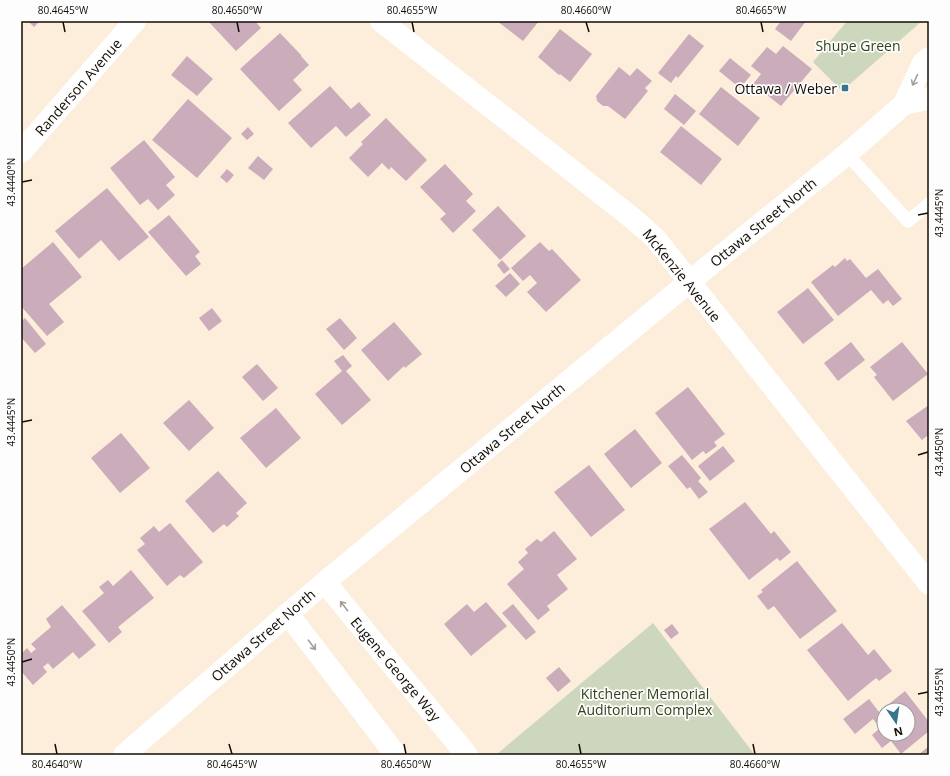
<svg xmlns="http://www.w3.org/2000/svg" width="950" height="776" viewBox="0 0 950 776" font-family="'Open Sans',sans-serif">
	<style>
		.green { fill: #ccd7be }
		.building { fill: #cbacbb; fill-rule: evenodd }
		.lines { fill: none; stroke-linecap: round; stroke-linejoin: round }
		.lane { stroke: #fff; stroke-width: 13 }
		.street { stroke: #fff; stroke-width: 22 }
		.secondary { stroke: #fff; stroke-width: 22 }
		.oneway { stroke: #a19e9b }
		.ticks { fill: none; stroke: #130c05; stroke-width: 1.5 }
		.poi-dot { fill: #36758a; stroke: #fdfdfd; stroke-width: 1.5 }
		.labels { text-anchor: middle; dominant-baseline: central; stroke-width: 3.5; stroke-linejoin: round; paint-order: stroke }
		.park-label { font-size: 14px; fill: #324216; stroke: #fdfdfd }
		.street-label { font-size: 14px; fill: #130c05; stroke: #fdfdfd }
		.poi-label { font-size: 14px; fill: #130c05; stroke: #fdfdfd; text-anchor: end }
		.neatline { fill: none; stroke: #130c05; stroke-width: 1.5 }
		.ticks-label { font-size: 10px; text-anchor: middle; fill: #130c05 }
	</style>
	<rect width="100%" height="100%" fill="#fdeddb"/>
	<!-- green -->
	<path class="green" d="M847,21H922L842,91L813,62Z
		M653,623L755,755H496L516,738Z"/>
	<!-- building -->
	<path class="building" d="M28,21H40L34,27Z
		M208,21H255L261,28L236,51Z
		M497,21H539L523,41Z
		M781,21H806L791,41L775,29Z
		M560,29L592,54L570,82L560,74L559,75L538,57Z
		M280,33L301,55V56L309,65L293,80L302,90L279,111L240,69Z
		M689,34L704,46L678,78L676,76L671,83L658,73Z
		M783,46L812,69L781,106L753,84L761,74L751,66L767,47L776,54Z
		M187,56L213,79L197,96L171,75Z
		M730,58L751,75L740,88L719,71Z
		M619,67L630,76L637,68L652,81L645,88L648,91L625,119L608,106H603L597,101L596,96Z
		M330,86L351,109L359,102L371,115L346,137L336,126L311,148L288,123Z
		M721,87L760,118L738,146L699,114Z
		M675,94L696,111L684,125L664,109Z
		M188,99L232,138L197,178L152,140Z
		M386,118L427,160L406,181L391,167L389,170L382,163L368,177L349,158L363,144L361,142Z
		M681,126L722,159L701,185L660,152Z
		M248,127L254,134L247,140L241,134Z
		M144,140L175,177L166,185L175,195L158,210L148,199L140,205L110,168Z
		M258,156L273,169L264,180L248,168Z
		M445,164L473,194L466,201L476,211L453,233L440,219L446,214L420,187Z
		M227,169L234,175L227,183L220,177Z
		M107,188L149,237L119,261L101,240L79,259L55,231Z
		M498,206L526,236L500,260L472,230Z
		M169,215L200,252L195,256L201,264L186,276L148,232Z
		M53,242L82,277L49,304L64,322L47,336L21,306V269Z
		M540,242L549,251L552,249L581,280L546,312L527,292L537,283L530,275L523,281L511,268Z
		M845,258L847,261L850,259L866,278L878,269L902,299L893,306L888,300L883,304L871,290L838,316L811,282L833,265L835,267Z
		M502,260L510,269L504,274L497,265Z
		M510,273L520,284L506,297L495,286Z
		M808,288L834,320L803,344L777,312Z
		M212,308L222,321L209,331L199,318Z
		M25,318L46,344L35,353L21,337V322Z
		M340,318L357,338L344,350L326,329Z
		M394,322L422,354L405,368L404,366L388,381L361,350Z
		M851,342L865,360L838,381L824,363Z
		M902,342L928,374L893,401L874,377L877,375L870,367Z
		M343,355L352,366L346,371L371,400L342,425L315,394L342,371L334,361Z
		M257,364L278,388L263,401L242,377Z
		M688,387L725,434L714,442L717,446L706,454L703,451L692,460L655,413Z
		M189,400L214,428L189,451L163,423Z
		M929,405V438L927,436L922,440L906,421Z
		M276,408L301,438L266,468L240,438Z
		M635,429L662,463L631,488L604,454Z
		M121,433L150,468L120,493L91,458Z
		M723,446L735,461L710,481L698,466Z
		M682,455L701,478L698,481L708,492L699,499L690,487L687,489L668,466Z
		M589,465L625,510L591,537L554,492Z
		M218,471L247,503L236,513L239,516L227,527L224,524L213,533L185,501Z
		M745,502L771,534L774,531L791,552L780,561L777,558L749,580L709,529Z
		M170,523L203,562L184,578L180,575L167,586L137,550L145,544L140,538L154,526L159,532Z
		M554,531L577,559L557,575L568,589L547,606L550,610L538,620L507,584L524,569L518,562L528,553L525,549L537,539L541,542Z
		M797,561L837,611L800,639L774,606L768,610L757,596L763,592L761,590Z
		M131,570L154,598L118,627L122,632L109,643L82,611L104,593L99,587L108,580L113,586Z
		M486,602L507,626L471,656L444,624L467,604L474,612Z
		M513,604L536,632L526,640L502,613Z
		M62,605L96,645L79,659L73,652L53,669L48,663L43,667L47,672L33,685L21,671V654L27,648L31,653L36,649L31,644L51,627L46,619Z
		M842,623L868,655L874,649L892,671L879,681L876,678L848,701L807,650Z
		M672,624L679,633L671,639L664,630Z
		M559,667L571,681L558,692L546,678Z
		M905,691L929,722V731L901,754L891,741L882,748L872,735L880,728L873,719L855,734L843,719L869,699L879,712ZM884,710H908V734H884Z
		M929,746V755H918Z"/>
	<g class="lines">
		<!-- lane -->
		<path class="lane" d="M847,154L908,221L929,204"/>
		<!-- street -->
		<path class="street" d="M381,21L631,217L655,238L929,584
			M21,152L135,21
			M325,582L362,628L467,755
			M288,614L396,755"/>
		<!-- secondary -->
		<path class="secondary" d="M904,104L929,98
			M124,755L325,582L689,282L847,154L904,104L923,63L929,58"/>
	</g>
	<!-- one-way arrows -->
	<defs><path id="oneway-shaft" d="M-6 0H5M1.5-3L5.5 0L1.5 3" fill="none" stroke-width="1.6" stroke-linecap="round" stroke-linejoin="round"/></defs>
	<g class="oneway">
		<use href="#oneway-shaft" transform="translate(915 80) rotate(115)"/>
		<use href="#oneway-shaft" transform="translate(344 606) rotate(-128)"/>
		<use href="#oneway-shaft" transform="translate(312 645) rotate(53)"/>
	</g>
	<!-- ticks -->
	<path class="ticks" d="M63,22L65,32M237,22L239,32M412,22L414,32M586,22L589,32M761,22L763,32M22,182L32,180M918,215L928,213M22,422L32,420M918,455L928,452M22,662L32,659M918,694L928,692M55,744L57,754M229,744L232,754M404,744L406,754M579,744L581,754M753,744L755,754"/>
	<!-- markers -->
	<rect class="poi-dot" x="841" y="84" width="8" height="8" rx="2"/>
	<g class="labels">
		<!-- park labels -->
		<g class="park-label">
			<text x="858" y="45">Shupe Green</text>
			<text x="645" y="693">Kitchener Memorial<tspan x="645" dy="16">Auditorium Complex</tspan></text>
		</g>
		<!-- street labels -->
		<g class="street-label">
			<text transform="translate(78 87) rotate(-49)">Randerson Avenue</text>
			<text transform="translate(763 222) rotate(-39)">Ottawa Street North</text>
			<text transform="translate(682 275) rotate(51)">McKenzie Avenue</text>
			<text transform="translate(512 428) rotate(-40)">Ottawa Street North</text>
			<text transform="translate(263 635) rotate(-41)">Ottawa Street North</text>
			<text transform="translate(396 669) rotate(50)">Eugene George Way</text>
		</g>
		<!-- poi labels -->
		<g class="poi-label">
			<text x="837" y="88">Ottawa / Weber</text>
		</g>
	</g>
	<!-- border -->
	<rect width="950" height="776" fill="none" stroke="#fdfdfd" stroke-width="44"/>
	<!-- north arrow -->
	<g transform="translate(896 722) rotate(167)"><circle r="19" fill="#fdfdfd" stroke="#9f9d9a"/>
	<path d="M0-3L7 15L0 10L-7 15Z" fill="#36758a"/>
	<text y="-6" font-size="11" font-weight="bold" text-anchor="middle" fill="#130c05">N</text>
	</g>
	<rect x="22" y="22" width="906" height="732" class="neatline"/>
	<g class="ticks-label">
		<text x="63" y="14">80.4645°W</text>
		<text x="237" y="14">80.4650°W</text>
		<text x="412" y="14">80.4655°W</text>
		<text x="586" y="14">80.4660°W</text>
		<text x="761" y="14">80.4665°W</text>
		<text transform="translate(11 182) rotate(-90)" y="4">43.4440°N</text>
		<text transform="translate(939 213) rotate(-90)" y="4">43.4445°N</text>
		<text transform="translate(11 422) rotate(-90)" y="4">43.4445°N</text>
		<text transform="translate(939 452) rotate(-90)" y="4">43.4450°N</text>
		<text transform="translate(11 662) rotate(-90)" y="4">43.4450°N</text>
		<text transform="translate(939 692) rotate(-90)" y="4">43.4455°N</text>
		<text x="57" y="768">80.4640°W</text>
		<text x="232" y="768">80.4645°W</text>
		<text x="406" y="768">80.4650°W</text>
		<text x="581" y="768">80.4655°W</text>
		<text x="755" y="768">80.4660°W</text>
	</g>
</svg>
